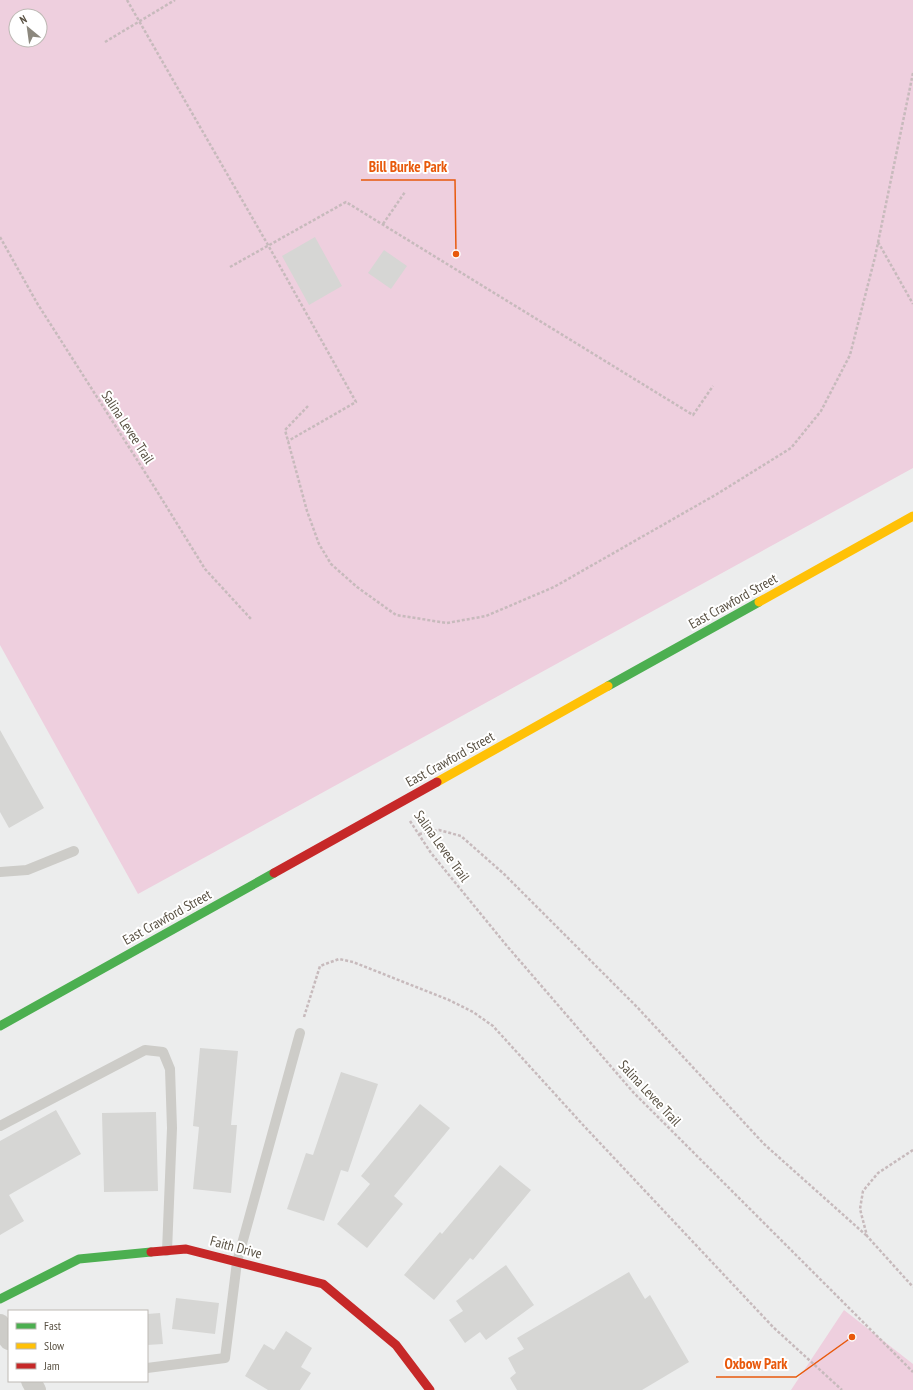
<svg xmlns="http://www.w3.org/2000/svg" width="913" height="1390" viewBox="0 0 913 1390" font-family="'PT Sans Narrow',sans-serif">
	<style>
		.green { fill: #eecfde; fill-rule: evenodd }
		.building { fill: #d6d6d4 }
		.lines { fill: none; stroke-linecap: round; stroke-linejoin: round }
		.path { stroke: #c7babc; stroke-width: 2.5; stroke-dasharray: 3 2; stroke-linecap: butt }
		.lane { stroke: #cdccc8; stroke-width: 10 }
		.street { stroke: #cdccc8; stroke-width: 20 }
		.fast { stroke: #4caf50; stroke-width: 9 }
		.slow { stroke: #ffc107; stroke-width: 9 }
		.jam { stroke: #c62828; stroke-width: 9 }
		.labels { text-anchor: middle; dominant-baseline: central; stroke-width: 4; stroke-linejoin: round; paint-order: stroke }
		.street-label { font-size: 14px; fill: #595143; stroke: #fff }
		.leader { fill: none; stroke: #e8590c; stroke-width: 1.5 }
		.callout-dot { fill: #e8590c; stroke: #fff; stroke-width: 1.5 }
		.callout-label { font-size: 15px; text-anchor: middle; font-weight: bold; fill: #e8590c; stroke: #fff; stroke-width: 4; stroke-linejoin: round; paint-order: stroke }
	</style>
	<rect width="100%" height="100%" fill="#eceded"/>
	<!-- green -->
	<path class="green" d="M0,0H913V468L138,894L0,645ZM16,16H40V40H16Z
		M844,1310L913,1364V1390H791Z"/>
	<!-- building -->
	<path class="building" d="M315,237L342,286L309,305L282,256Z
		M384,250L407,266L391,289L368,273Z
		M0,730L44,808L9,828L0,812Z
		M200,1048L238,1051L231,1125H237L231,1193L193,1189L199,1127L193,1126Z
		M341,1072L378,1084L348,1172L341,1170L324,1221L287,1209L306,1153L313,1155Z
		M420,1104L450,1128L394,1196L403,1204L367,1248L337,1224L370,1184L361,1176Z
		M56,1110L81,1154L9,1195L24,1221L0,1235V1141Z
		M156,1112L158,1191L104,1192L102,1113Z
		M500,1165L531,1190L473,1260L470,1258L434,1300L404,1275L440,1232L442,1234Z
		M506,1265L534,1305L486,1340L480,1332L465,1343L449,1320L463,1311L456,1301Z
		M629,1272L645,1299L650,1295L689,1362L642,1390H517L510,1378L516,1373L508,1358L524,1349L517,1338Z
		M176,1298L219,1303L215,1334L172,1329Z
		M160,1313L163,1344L147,1345V1314Z
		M286,1331L312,1348L301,1367L311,1373L300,1390H268L245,1376L264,1344L274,1350Z"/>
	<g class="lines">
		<!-- path -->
		<path class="path" d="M127,0L268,245L356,402L288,441
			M105,42L175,0
			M383,224L405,192
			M0,237L37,303L155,488L205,569L251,619
			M878,242L913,304
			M230,267L346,202L693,415L713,386
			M308,406L285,430L288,441L307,511L319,544L331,564L357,587L396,615L447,623L486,616L554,587L717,494L791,448L821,411L850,355L875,257L913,73
			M410,821L431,853L507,946L633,1092L913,1372
			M419,834L439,830L461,836L504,874L637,1007L764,1144L867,1236
			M304,1017L320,966L339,959L353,962L449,1000L473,1012L493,1026L584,1126L773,1327L842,1390
			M913,1150L878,1173L863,1191L860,1209L867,1236L913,1287"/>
		<!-- lane -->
		<path class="lane" d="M0,872L27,870L74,851
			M0,1126L145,1050L163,1052L170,1069L172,1128L167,1251
			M147,1368L225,1358L237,1262L300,1033"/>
		<!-- street -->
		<path class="street" d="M0,1324L9,1340
			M31,1381L36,1390"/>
		<!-- fast -->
		<path class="fast" d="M608,686L759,602
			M0,1026L274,873
			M0,1299L79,1259L151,1252"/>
		<!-- slow -->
		<path class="slow" d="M759,602L913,516
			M437,782L608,686"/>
		<!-- jam -->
		<path class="jam" d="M274,873L437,782
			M151,1252L186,1249L323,1284L396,1345L430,1390"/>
	</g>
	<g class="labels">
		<!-- street labels -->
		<g class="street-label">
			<text transform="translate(128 427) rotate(57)">Salina Levee Trail</text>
			<text transform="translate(733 601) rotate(-29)">East Crawford Street</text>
			<text transform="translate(450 759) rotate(-29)">East Crawford Street</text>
			<text transform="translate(442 846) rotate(54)">Salina Levee Trail</text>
			<text transform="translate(167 917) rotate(-29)">East Crawford Street</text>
			<text transform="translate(650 1093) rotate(47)">Salina Levee Trail</text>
			<text transform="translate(236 1247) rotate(15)">Faith Drive</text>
		</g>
	</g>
	<!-- callouts -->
	<path class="leader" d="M456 254L455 180H361M852 1337L796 1377H716"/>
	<g class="callout-dot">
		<circle cx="456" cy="254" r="4"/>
		<circle cx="852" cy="1337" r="4"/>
	</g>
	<g class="callout-label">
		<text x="408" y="172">Bill Burke Park</text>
		<text x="756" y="1369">Oxbow Park</text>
	</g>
	<!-- legend -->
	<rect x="8" y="1310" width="140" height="72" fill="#ffffff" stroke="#bdb9b4"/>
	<rect x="16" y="1323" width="20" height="6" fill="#4caf50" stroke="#bdb9b4"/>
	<text x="44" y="1330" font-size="12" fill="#595143">Fast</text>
	<rect x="16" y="1343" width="20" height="6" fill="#ffc107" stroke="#bdb9b4"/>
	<text x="44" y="1350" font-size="12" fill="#595143">Slow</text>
	<rect x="16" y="1363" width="20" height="6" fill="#c62828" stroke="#bdb9b4"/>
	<text x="44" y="1370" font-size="12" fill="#595143">Jam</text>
	<!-- north arrow -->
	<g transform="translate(28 28) rotate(331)"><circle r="19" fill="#ffffff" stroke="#bdb9b4"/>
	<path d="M0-3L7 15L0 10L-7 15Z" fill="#8c887e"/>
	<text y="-6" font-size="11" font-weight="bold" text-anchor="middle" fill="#595143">N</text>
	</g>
</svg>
